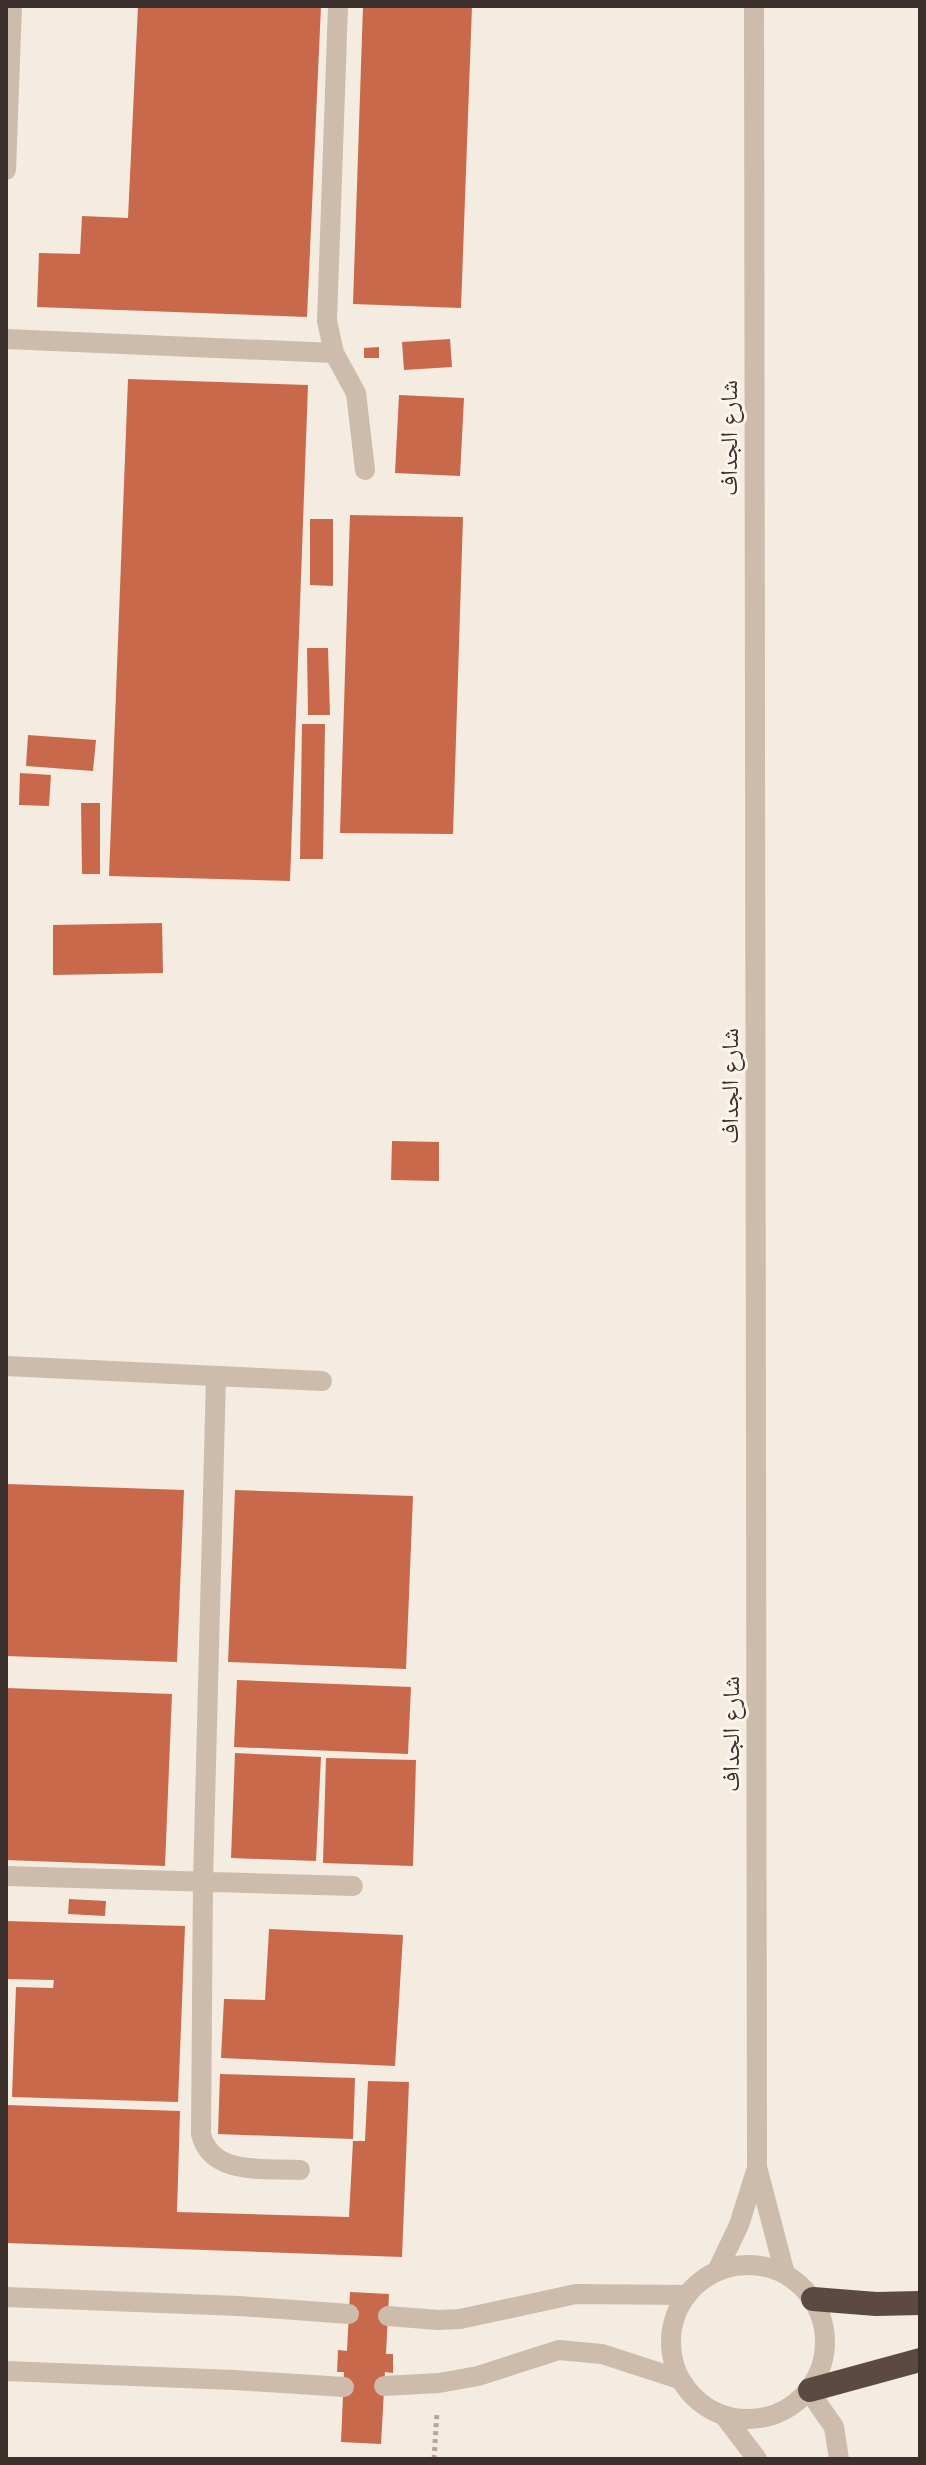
<svg xmlns="http://www.w3.org/2000/svg" width="926" height="2465" viewBox="0 0 926 2465" font-family="'DM Sans','Noto Naskh Arabic',sans-serif">
	<style>
		.building { fill: #c8694b }
		.lines { fill: none; stroke-linecap: round; stroke-linejoin: round }
		.path { stroke: #b9a596; stroke-width: 5; stroke-dasharray: 4 4; stroke-linecap: butt }
		.service { stroke: #cdbbac; stroke-width: 20 }
		.tertiary { stroke: #cdbbac; stroke-width: 20 }
		.motorway { stroke: #5c4a42; stroke-width: 24 }
		.labels { text-anchor: middle; dominant-baseline: central; stroke-width: 6; stroke-linejoin: round; paint-order: stroke }
		.street-label { font-size: 24px; fill: #3b302b; stroke: #fbf5ee }
	</style>
	<rect width="100%" height="100%" fill="#f4ebe1"/>
	<!-- building -->
	<path class="building" d="M138,6H321L307,317L37,307L39,253L80,254L82,216L128,218Z
		M363,6H472L461,308L353,304Z
		M450,339L452,367L404,370L402,342Z
		M379,347V358H364V348Z
		M128,379L308,385L290,881L109,876Z
		M399,395L464,398L460,476L395,473Z
		M350,515L463,517L453,834L340,833Z
		M310,519H333V586L310,585Z
		M307,648H328L330,715H308Z
		M302,724H325L323,859H300Z
		M28,735L96,740L93,771L26,766Z
		M20,773L51,775L49,806L19,805Z
		M81,803H100V874H82Z
		M162,923L163,973L53,975V925Z
		M392,1141L439,1142V1181L391,1180Z
		M7,1484L184,1490L177,1662L6,1656Z
		M235,1490L413,1496L406,1669L228,1662Z
		M237,1680L411,1687L408,1754L234,1747Z
		M6,1688L172,1694L165,1866L6,1860Z
		M235,1753L321,1757L316,1861L231,1858Z
		M326,1758L416,1760L413,1866L323,1863Z
		M69,1899L106,1901L105,1916L68,1914Z
		M6,1921L185,1926L178,2102L12,2097L16,1987L53,1988L54,1980L6,1979Z
		M269,1929L403,1935L395,2066L221,2058L224,1999L265,2000Z
		M220,2074L355,2078L353,2139L218,2134Z
		M368,2081L409,2082L402,2257L6,2243V2105L180,2111L177,2212L349,2217L353,2141H365Z
		M350,2292L389,2294L386,2354H393V2373L385,2372L381,2444L341,2442L344,2372H337L338,2350L347,2351Z"/>
	<g class="lines">
		<!-- path -->
		<path class="path" d="M434,2459L437,2412"/>
		<!-- service -->
		<path class="service" d="M338,6L327,321L334,353L356,393L365,470
			M6,170L12,6
			M6,339L334,353
			M6,1366L322,1381
			M216,1376L203,1881L201,2134C211,2176 264,2168 300,2170
			M6,1876L353,1886
			M6,2297L239,2306L349,2314
			M388,2316L438,2320L460,2319L576,2294L687,2295
			M6,2371L234,2380L344,2387
			M384,2386L439,2383L478,2376L559,2350L602,2354L679,2379"/>
		<!-- tertiary -->
		<path class="tertiary" d="M754,6L757,2167L785,2274
			M671 2342a77 77 0 1 1 154 0a77 77 0 1 1-154 0Z
			M717,2271L739,2225L756,2171
			M809,2391L834,2427L839,2459
			M725,2417L757,2459"/>
		<!-- motorway -->
		<path class="motorway" d="M813,2299L876,2304L920,2303
			M810,2390L920,2360"/>
	</g>
	<g class="labels">
		<!-- street labels -->
		<g class="street-label">
			<text transform="translate(728 438) rotate(-90)">شارع الجداف</text>
			<text transform="translate(729 1086) rotate(-90)">شارع الجداف</text>
			<text transform="translate(730 1734) rotate(-90)">شارع الجداف</text>
		</g>
	</g>
	<!-- border -->
	<rect width="926" height="2465" fill="none" stroke="#3b302b" stroke-width="16"/>
</svg>
